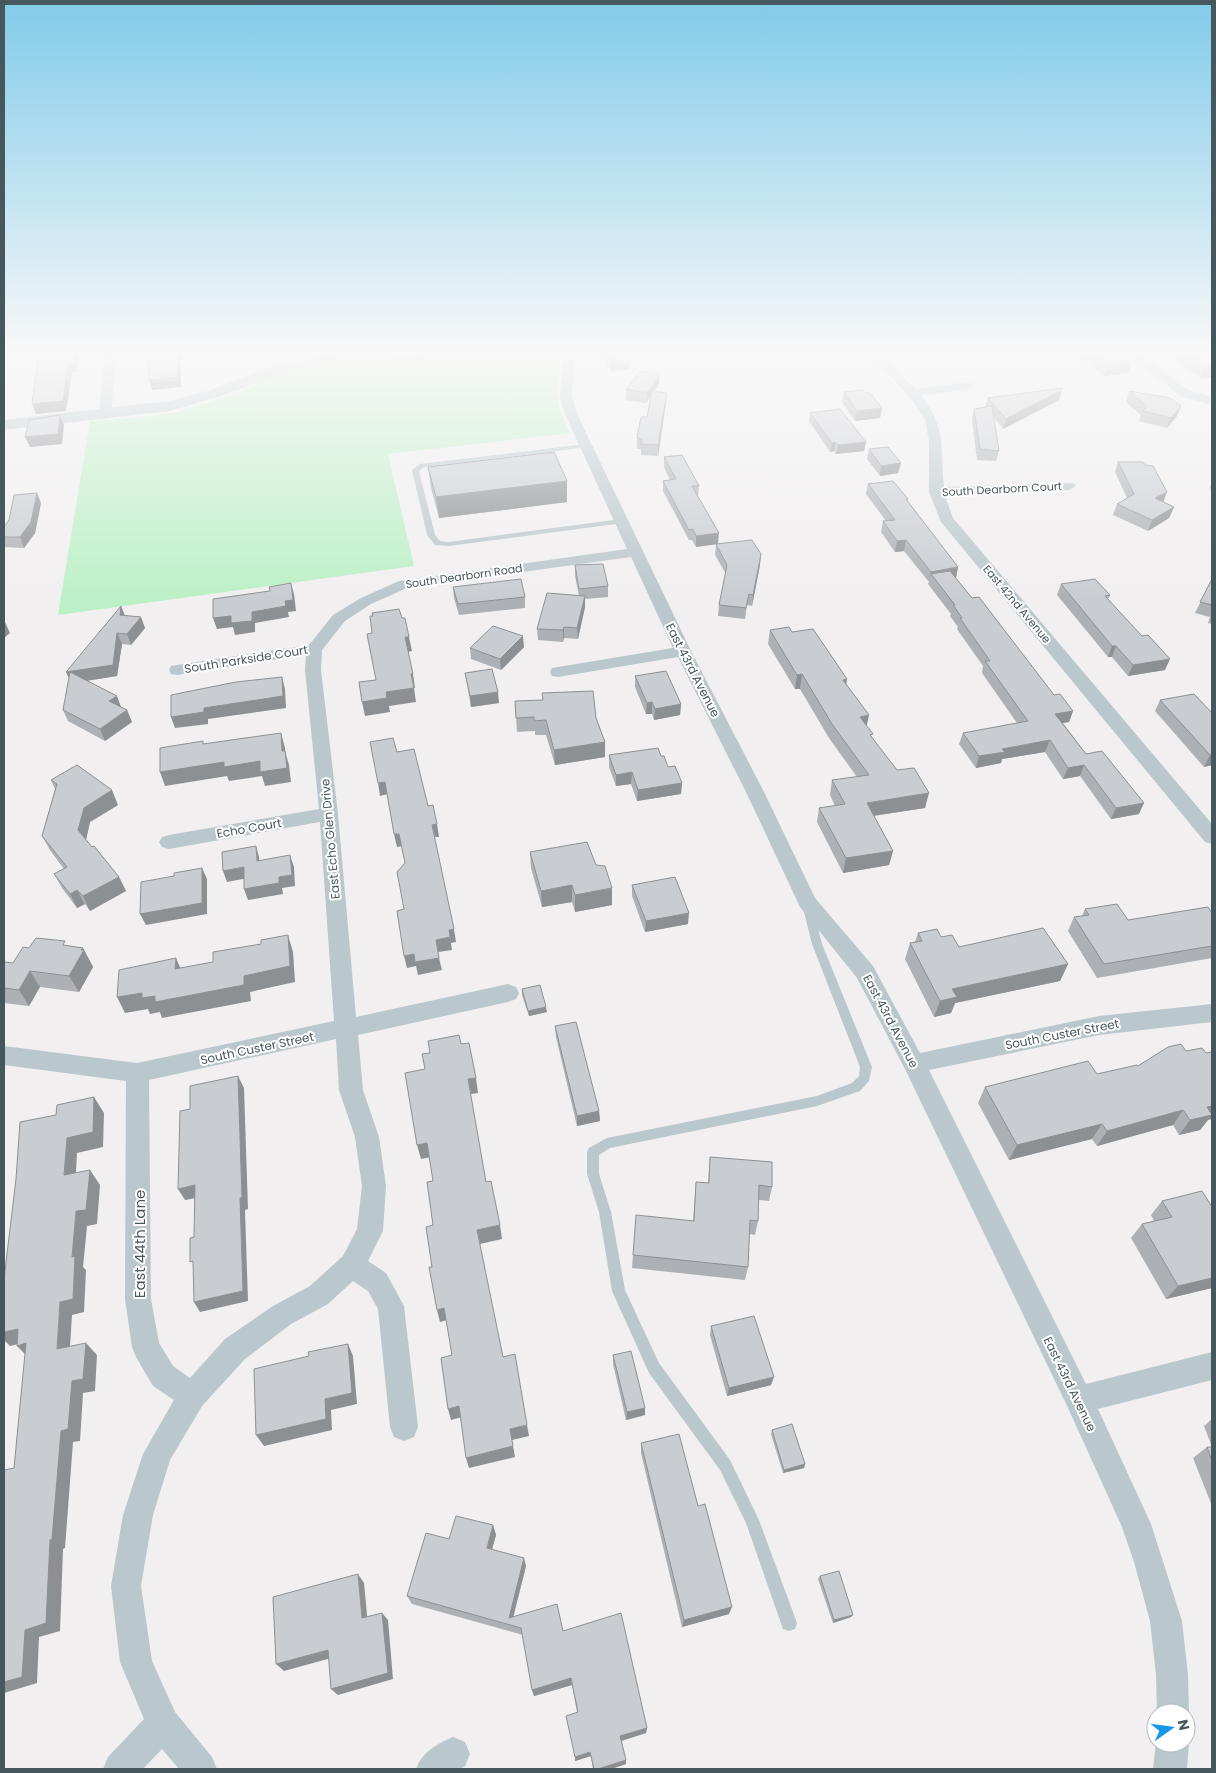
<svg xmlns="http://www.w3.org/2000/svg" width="1216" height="1773" viewBox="0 0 1216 1773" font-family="Poppins,sans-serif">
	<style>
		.green { fill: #bcf0c6 }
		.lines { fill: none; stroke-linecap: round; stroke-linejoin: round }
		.service { fill: #bac7cc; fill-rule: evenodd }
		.minor { fill: #bac7cc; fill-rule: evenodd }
		.tertiary { fill: #bac7cc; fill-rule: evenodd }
		.wall { fill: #adb0b5 }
		.shaded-wall { fill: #8d9093 }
		.building { fill: #c9cdd2; stroke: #8d9093 }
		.labels { text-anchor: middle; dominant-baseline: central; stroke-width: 4; stroke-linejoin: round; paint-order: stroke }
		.far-street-label { font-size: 11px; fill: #46575d; stroke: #fff }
		.street-label { font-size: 12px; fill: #46575d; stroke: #fff }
		.near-street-label { font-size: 15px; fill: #46575d; stroke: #fff }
	</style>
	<rect width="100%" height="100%" fill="#f1efef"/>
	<!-- green -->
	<path class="green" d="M394,351H556C562,366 556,380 557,395C559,409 564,421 570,433L388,454L414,566L58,615L90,421L145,417L176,412L238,393L284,371Z"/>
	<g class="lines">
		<!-- service -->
		<path class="service" d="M388,351H394L396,357L399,358L453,351L445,357L398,362L392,359Z
			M586,444L588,445V447L424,467L419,471L435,535L440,541L449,542L621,519H624V523L449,546L435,545L427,535L412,470L420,464Z
			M808,904L812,905L813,908L822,944L872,1067L869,1081L860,1091L817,1106L610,1148L599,1155V1174L611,1212L625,1290L659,1363L730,1460L759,1520L797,1623L795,1629L789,1631L783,1629L746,1523L720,1470L649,1373L612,1291L599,1212L587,1174V1152L589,1148L607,1138L817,1096L852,1083L859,1076L860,1067L812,944L803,908L804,905Z"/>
		<!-- minor -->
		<path class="minor" d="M105,351H117L111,415L105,419L99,415Z
			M558,351H570L574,359L572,397L577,414L691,651L764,792L815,898L873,966L920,1053L1099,1016L1212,1004V1022L1099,1035L929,1070L1086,1384L1212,1352V1380L1098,1409L1151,1524L1182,1621L1188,1675L1189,1713L1186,1721V1713H1157L1156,1675L1150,1621L1134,1562L1122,1527L1069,1410L905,1069L857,978L800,907L746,792L678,657L558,677L552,676L550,672L552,668L558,667L673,648L631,557L407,588L371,604L345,621L322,650L321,670L338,814L356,1017L508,984L516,987L519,993L516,999L508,1002L358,1035L363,1090L379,1137L386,1186L383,1231L368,1261L386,1273L404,1306L418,1427L414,1437L404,1441L394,1437L390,1427L378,1309L368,1291L353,1281L328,1304L291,1324L245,1359L202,1406L170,1460L153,1515L141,1586L152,1661L175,1712L212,1757L217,1769H179L162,1749L143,1769H103L108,1757L144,1719L120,1662L111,1586L123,1515L143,1454L174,1400L153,1386L136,1357L132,1347L125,1299L126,1081L4,1065V1046L137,1063L334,1021L320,822L169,849L162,847L159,842L162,837L169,835L319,809L305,670L306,655L177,675L171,674L169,670L171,666L177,665L309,645L333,615L361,598L399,581L627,549L565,414L560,397L562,359ZM336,1039L339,1090L355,1137L362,1186L357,1229L343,1256L310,1286L273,1306L225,1339L190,1378L173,1366L159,1343L151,1299L149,1080Z
			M867,351H879L915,389L968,382L974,386L968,390L921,395C947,429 940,448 944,487L1074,483L1076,486L1069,490L945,496L953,518L1212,824V844L1205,842L941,522L929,492V441L925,420L913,401Z
			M1125,351H1138L1188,390L1212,397V405L1180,396Z
			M1186,1736L1189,1743L1187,1769H1153L1156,1741L1186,1743Z
			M453,1737L465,1742L470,1754L465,1766L460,1769H416C422,1752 437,1744 453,1737Z"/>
		<!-- tertiary -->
		<path class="tertiary" d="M338,351H366L359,355L287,371L221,396L170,411L4,430V420L169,401L211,390L278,364Z"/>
	</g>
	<!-- wall -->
	<path class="wall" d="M599,351H624L629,369L610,371Z
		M1073,351H1115L1131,363L1128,373L1104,376Z
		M1164,351H1211L1200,378Z
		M660,374L659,384L654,391L666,403L658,456L641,455V449H637V438L647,417L651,396L646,403L626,400V389Z
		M1129,391L1177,416L1167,428L1139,421L1141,415L1126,402Z
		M844,392L882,408L880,418L855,421L842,402Z
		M988,398L1059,400L1003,429L994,418L999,451L996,461L977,460L972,419L974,409L985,407Z
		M810,413L866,442L864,451L836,454L834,451L830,452L809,421Z
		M869,449L901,463L898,473L880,476L867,459Z
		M664,457L699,486L698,496L718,544L760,565L752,606L747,605L745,619L718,616L719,605L726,574L715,555L716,544L696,547L692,540H689L663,491V481L670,480L664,467Z
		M1118,462L1163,502L1174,507L1169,518L1148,531L1113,515L1117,504L1127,498L1115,472Z
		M428,467L567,502L439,518L431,488Z
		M1212,483V491L1210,488Z
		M868,484L908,499L907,501L958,567L956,578L972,598L1054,695L1073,711L1069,722L1063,723L1086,754L1139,814L1111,819L1080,776L1063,779L1045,752L1002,759L1001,763L976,768L959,744L963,733L1017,723L982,673L983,666L957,629L958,627L950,616L951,614L928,584L929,582L904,551L895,552L881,532L883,521H886L866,494Z
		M41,503L35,533L24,548L4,547V527Z
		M575,565L608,586V597L585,599V607L578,639L564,638L563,642L538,640L537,629L579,596L575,576Z
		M1212,579V624L1208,623L1210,617L1195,613Z
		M1061,584L1110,595L1108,599L1165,670L1128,676L1112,657H1108L1057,595Z
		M453,587L525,597V608L459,615L454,598Z
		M121,606L125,615L145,628L131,645L122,644L117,676L87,681L121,707L127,710L132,722L105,741L68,721L63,710Z
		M770,630L792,632L846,685L872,738L925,808L874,816L893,851L889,865L843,873L817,822L819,808L835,806L830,795L832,780L857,777L829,738L800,689H795L768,644Z
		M524,647L501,670L471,659L470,648Z
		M465,673L499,703L471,707L467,684Z
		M635,676L681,704L680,715L654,720L652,714H646L635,687Z
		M1160,700L1212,713V765L1204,767L1155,711Z
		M515,701L596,718L605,742V757L555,765L546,735H535V731L517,732Z
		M609,755L661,756L668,767L682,783L681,794L637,801L631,784L616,786L609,767Z
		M51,780L118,805L90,822L86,840L92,847L119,877L126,891L90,911L85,904L77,908L62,888L54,874L64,869L50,850L42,836L55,789Z
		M530,852L596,865L612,905L575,912L572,902L542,907L531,868Z
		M632,885L688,924L645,932L632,896Z
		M1085,909L1128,920L1212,913V958L1097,978L1068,931L1074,917L1082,916Z
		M918,933L941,937L959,947L1068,964L1060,981L955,1003L951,1013L934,1017L905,959L910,943L915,942Z
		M67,946L83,948L93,967L79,992L40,987L29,1006L4,1003V964L13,963L29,948Z
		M522,989L547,1012L529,1016L522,995Z
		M555,1026L599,1111L600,1121L577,1126L556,1037Z
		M1097,1074L1208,1120L1200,1130L1179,1135L1173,1125L1097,1146L1092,1139L1009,1160L978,1103L985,1087Z
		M710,1157L772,1187L769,1201L759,1200L758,1221L755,1235L749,1234L748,1267L745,1280L632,1268L633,1255L693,1221L696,1182L708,1183Z
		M1162,1201L1212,1207V1288L1166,1299L1131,1238L1142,1224L1154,1221L1151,1215Z
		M711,1326L771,1385L727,1396L710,1335Z
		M613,1355L645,1408V1415L626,1420L613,1364Z
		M1212,1419V1506L1193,1458L1207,1447H1212L1204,1426Z
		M772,1430L805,1464L804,1468L783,1473L771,1434Z
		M641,1443L698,1506L729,1614L682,1627L641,1453Z
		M493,1525L496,1535L492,1549L526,1566L513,1617L563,1631L647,1728L646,1733L622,1741L626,1764L611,1769H593L591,1756L575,1761L577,1712L572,1685L534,1696L532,1690L523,1635L412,1604L407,1596L449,1539Z
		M820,1576L851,1617L833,1623L818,1579Z"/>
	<!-- shaded-wall -->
	<path class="shaded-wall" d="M74,351H80V352L78,353L76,372L72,373L66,411L36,414L32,404L68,363Z
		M178,351H181V387L152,390L149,380Z
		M629,360V369L610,371V361Z
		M1131,363L1128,373L1104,376L1107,366Z
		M1212,367V377L1200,378L1204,368Z
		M660,374L659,384L646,403L647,393Z
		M1062,390L1059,400L1003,429L1006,419Z
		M667,393L666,403L658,456V445Z
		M1181,406L1177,416L1167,428L1171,418Z
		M882,408L880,418L855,421L857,411Z
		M60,415L64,425L62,444L30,447L25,437Z
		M835,442L834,451L830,452L832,443Z
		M866,442L864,451L836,454L838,445Z
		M901,463L898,473L880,476L881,466Z
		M567,481V502L439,518L436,497Z
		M1167,492L1163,503L1155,498Z
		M37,493L41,503L35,533L24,548L20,537Z
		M1174,507L1169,518L1148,531L1152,520Z
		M719,533L718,544L696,547V536Z
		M906,540L904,551L895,552L897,541Z
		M761,554L760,565L752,606L753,595Z
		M958,567L956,578L931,574L928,582L931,572Z
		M291,583L294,594L296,611L288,612L289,617L255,623V632L235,635L233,627L217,629L213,618L252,612L285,601Z
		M585,596V607L578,639L577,628Z
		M121,606L125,617L120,615Z
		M141,617L145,628L131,645L127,634Z
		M5,622L10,633L4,638V623Z
		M564,627V638L563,642V630Z
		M117,633L122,644L117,676L71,683L66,672Z
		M523,636L524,647L501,670L500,659Z
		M405,637H409L412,651L408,652Z
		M1112,646H1116L1112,657H1108Z
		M1170,659L1165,670L1128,676L1133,665Z
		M411,674H413L415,688H414L416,702L389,706L390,712L365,716L362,702L386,692Z
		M802,674L800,689H795L797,675Z
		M282,677L285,689L286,708L208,719V724L175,728L171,717Z
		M847,679L845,694L843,680Z
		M498,692L499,703L471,707L470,696Z
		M117,696L121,707L114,712L109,701Z
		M652,702V714H646L647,703Z
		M681,704L680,715L654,720L655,709Z
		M127,710L132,722L105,741L100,729Z
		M1073,711L1069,722L1051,725L1055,714Z
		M869,715L866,729L860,717Z
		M281,733L285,748L286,766L282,751Z
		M1050,740L1045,752L1002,759L1001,763L976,768L979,756L1002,749Z
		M605,742V757L555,765L554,750Z
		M285,751L289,765L291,782L265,786L262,776L229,781L227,776L165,786L160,772Z
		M1210,755H1212V765L1204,767Z
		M1084,765L1080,776L1063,779L1068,768Z
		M632,772L631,784L616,786V775Z
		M385,782L388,794L380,796L378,783Z
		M682,783L681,794L637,801L638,790Z
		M112,790L118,805L90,822L85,844L78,830L84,808Z
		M929,793L925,808L864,817L867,803Z
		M1144,803L1139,814L1111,819L1116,808Z
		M437,824L439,837H435L432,825Z
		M394,834H399L402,846L397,847Z
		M256,846L259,857L260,873L257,861Z
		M893,851L889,865L843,873L846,858Z
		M290,855L294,867L295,886L282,888L283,894L248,900L244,889L279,877Z
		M244,867L248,878L227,882L223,871Z
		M202,868L207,879V914L146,925L140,914Z
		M119,877L126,891L90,911L83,896Z
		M572,885V902L542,907L541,891Z
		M612,888V905L575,912V895Z
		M77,890L85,904L77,908L70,894Z
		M689,913L688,924L645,932L646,921Z
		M454,929L456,942L451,943L449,930Z
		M288,935L293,952L295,982L250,992L251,1001L162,1018L160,1012L150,1014L148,1009L125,1013L117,997L142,993L155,996L244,976Z
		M450,937L452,950L438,952L436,940Z
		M83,948L93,967L79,992L69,976Z
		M414,954L439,958L442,970L418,975L416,966L407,968L404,956Z
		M176,958L183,974L175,969Z
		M1068,964L1060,981L955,1003L951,1013L934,1017L940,1001L952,989Z
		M30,971L40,987L29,1006L19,990Z
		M546,1007L547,1012L529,1016L528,1011Z
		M238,1076L244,1088L248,1209L245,1210L248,1301L200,1312L194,1302L240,1198Z
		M476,1078L478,1093L471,1094L468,1079Z
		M94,1097L104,1113L103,1147L77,1153L75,1190L64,1175L67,1138Z
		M1212,1106V1119L1208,1120L1200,1130L1179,1135L1190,1120L1207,1107Z
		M1183,1110L1173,1125L1097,1146L1107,1131Z
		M599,1111L600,1121L577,1126V1116Z
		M1102,1124L1092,1139L1009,1160L1017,1145Z
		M427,1143L431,1157L421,1159L417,1145Z
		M90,1170L100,1185L97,1224L87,1226L83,1267L86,1270L84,1312L72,1315L69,1362L57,1349L60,1302L72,1257L76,1211Z
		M195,1185L201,1197L185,1200L178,1189Z
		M500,1225L502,1239L480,1244L477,1230Z
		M1212,1278V1288L1166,1299L1178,1286Z
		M444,1308L447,1320L440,1322L437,1310Z
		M18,1329L31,1341L10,1346L4,1340V1332Z
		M26,1343L29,1358L17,1346Z
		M86,1343L97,1355L95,1391L83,1393L80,1441L73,1442L65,1548L63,1549L60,1631L39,1637L37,1683L4,1693V1682L25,1630L50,1540L61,1431L72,1381Z
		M348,1344L353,1356L357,1404L331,1410L332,1430L264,1446L256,1435L325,1399Z
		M774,1377L771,1385L727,1396L729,1388Z
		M459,1406L462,1417L451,1420L448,1409Z
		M645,1408V1415L626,1420L627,1412Z
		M527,1425L529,1436L512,1440L515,1457L469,1468L466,1458L510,1429Z
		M805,1464L804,1468L783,1473L784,1470Z
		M493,1525L496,1535L490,1557L487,1548Z
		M524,1558L526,1566L511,1626L509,1618Z
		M358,1574L364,1583L368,1625L362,1618Z
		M732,1607L729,1614L682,1627L684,1620Z
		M382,1613L388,1620L393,1679L338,1695L331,1689Z
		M853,1615L851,1617L833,1623L834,1620Z
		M328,1650L335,1657L284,1671L276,1664Z
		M571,1678L572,1685L534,1696L532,1690Z
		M647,1728L646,1733L620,1741V1736Z
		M590,1752L591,1756L575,1761V1757Z
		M626,1760V1764L611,1769H598Z"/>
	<!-- building -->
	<path class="building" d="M39,351H74L73,362L68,363L63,401L32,404Z
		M148,351H178V377L149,380Z
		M605,351H624L629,360L610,361Z
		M1088,351H1115L1131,363L1107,366Z
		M1181,351H1211L1212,352V367L1204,368Z
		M640,371L660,374L647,393L626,389Z
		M1062,388V390L1006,419L988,398Z
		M863,390L866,393H870L882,408L857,411L844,392Z
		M652,391L667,393L658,445L641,444L642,439L637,438L641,417H647Z
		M1129,391L1170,398L1181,406L1171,418L1143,411L1147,406Z
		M992,406L999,451L980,449L974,409Z
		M840,409L866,442L838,445L835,442L832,443L810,413Z
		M60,415L58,434L25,437L29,420Z
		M888,447L901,463L881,466L869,449Z
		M554,452L567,481L436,497L428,467Z
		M682,455L699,486H692L719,533L696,536L693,529L689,530L663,481L676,479L664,457Z
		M1118,462H1143L1145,465L1153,466L1167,492L1155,498L1174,507L1152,520L1117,504L1134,494Z
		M893,481L908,499H906L958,567L931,572L906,540L897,541L883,521L895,520L868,484Z
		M37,493L31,522L20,537H4V527L9,520L14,495Z
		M752,540L761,554L753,595L749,594L746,608L719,605L727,565L716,544Z
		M603,564L608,586L579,589L575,565Z
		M950,571L972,598L979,597L1054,695L1060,694L1073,711L1055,714L1086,754L1102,751L1144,803L1116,808L1084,765L1068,768L1050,740L1002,749L1005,752L979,756L963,733L1028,721L985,661H990L960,618H962L953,605H955L931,574Z
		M521,579L525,597L458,604L453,587Z
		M1095,579L1110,595L1105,596L1142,636L1148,635L1170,659L1133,665L1116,646H1112L1061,584Z
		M1212,579V605L1200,602Z
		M291,583L293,600L285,601L286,606L252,612V621L231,623V616L213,618V599L270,591L269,587Z
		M547,593L585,596L577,628L564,627L563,630L537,629Z
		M121,606L120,615L141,617L127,634L117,633L113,665L66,672Z
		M399,609L402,618H405L409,637H405L413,674H411L414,688L386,692L387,698L362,702L359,682L376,680L367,634L372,633L370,616H373L372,613Z
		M493,626L523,636L500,659L470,648Z
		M789,627L792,632L813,629L847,679L843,680L869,715L860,717L873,734L870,735L897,770L914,768L929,793L867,803L893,851L846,858L819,808L845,804L832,780L869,775L832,724L802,674L797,675L770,630Z
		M492,669L498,692L470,696L465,673Z
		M666,671L681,704L655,709L652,702L647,703L635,676Z
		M70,672L117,696L109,701L127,710L100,729L63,710Z
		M282,677L283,696L204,708V712L171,717V695L236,682Z
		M593,691L596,718L605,742L554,750L546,720L534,721V717L516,718L515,701L543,700L542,693Z
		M1194,694L1212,713V755H1210L1160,700Z
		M281,733L282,751H285L287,768L260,772V761L224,767V762L160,772V748L203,741V744Z
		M393,738L397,752L414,749L428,806L433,805L437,824L432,825L454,929L449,930L450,937L436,940L439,958L415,962L414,954L404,956L397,911L404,909L397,872L405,863L399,834H394L385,782L378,783L370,742Z
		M658,748L661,756H664L668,767L675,766L682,783L638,790L632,772L616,775L609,755Z
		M77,765L112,790L84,808L78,830L92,847L94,846L119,877L83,896L77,890L70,894L54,874L67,867L42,836L57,784L51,780Z
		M587,842L596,865L605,866L612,888L575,895L572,885L541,891L530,852Z
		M256,846L257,861L290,855L292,875L279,877V883L244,889V867L223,871L222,852Z
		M202,868V903L140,914L141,882L174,876V873Z
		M675,877L689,913L646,921L632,885Z
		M1117,904L1128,920L1208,907L1212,913V946L1104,964L1074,917L1089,915L1085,909Z
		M1043,928L1068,964L952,989L957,997L940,1001L910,943L922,941L918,933L937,929L941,937L952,935L959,947Z
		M288,935L290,966L244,976V985L155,1002V996L142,998V993L117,997L119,970L176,958L175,969L213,962V952L261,944V940Z
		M36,938L65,941L63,945L83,948L81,950H84L69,976L30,971L19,990L4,988V964L5,962L13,963L23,947L29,948Z
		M540,985L546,1007L528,1011L522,989Z
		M576,1022L599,1111L577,1116L555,1026Z
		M459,1035L461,1044L469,1043L476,1078L468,1079L486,1182L491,1181L500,1225L477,1230L503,1357L515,1354L527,1425L510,1429L513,1446L466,1458L459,1406L448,1409L441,1358L452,1355L444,1308L437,1310L429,1267H432L426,1227L433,1225L427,1182L433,1181L427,1143L417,1145L405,1073L425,1069L422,1054L430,1053L428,1041Z
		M1181,1044L1186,1051L1202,1048L1206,1053L1212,1052V1106L1207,1107L1212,1115L1190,1120L1183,1110L1107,1131L1102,1124L1017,1145L985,1087L1088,1061L1097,1074L1137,1065L1138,1066L1168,1047Z
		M238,1076L242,1198H240L243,1291L194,1302L193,1261L190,1262V1238L194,1237L195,1185L178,1189L180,1111L190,1109V1086Z
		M94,1097L93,1132L67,1138L64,1175L90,1170L86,1210L76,1211L72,1257L75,1256L73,1299L60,1302L57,1349L86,1343L83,1379L72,1381L68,1429L61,1431L52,1539L50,1540L46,1623L25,1630L22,1677L4,1682V1470L14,1468L26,1343L17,1346L18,1329L4,1332V1279L16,1179L20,1122L56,1115L57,1105Z
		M710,1157L772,1162V1187L759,1185L758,1221L750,1220L748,1267L633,1255L636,1215L694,1221L696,1182L709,1183Z
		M1202,1191L1212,1207V1278L1178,1286L1142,1224L1172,1217L1162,1201Z
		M754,1316L774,1377L729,1388L711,1326Z
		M348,1344L352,1393L325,1399L326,1419L256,1435L254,1369L309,1356L308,1352Z
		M631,1351L645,1408L627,1412L613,1355Z
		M792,1424L805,1464L784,1470L772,1430Z
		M679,1434L698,1506L705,1504L732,1607L684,1620L641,1443Z
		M1207,1447H1212V1461Z
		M456,1516L493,1525L487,1548L524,1558L509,1618L557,1604L563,1631L621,1613L647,1728L620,1736L626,1760L598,1769H594L590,1752L575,1757L566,1716L578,1712L571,1678L532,1690L521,1628L407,1596L426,1533L449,1539Z
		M839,1571L853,1615L834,1620L820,1576Z
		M358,1574L362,1618L382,1613L388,1673L331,1689L328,1650L276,1664L273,1597Z"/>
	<!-- sky -->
	<linearGradient id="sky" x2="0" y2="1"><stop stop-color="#81cbea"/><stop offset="0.59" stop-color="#f9f8f8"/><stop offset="1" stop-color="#f9f8f8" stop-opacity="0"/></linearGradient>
	<rect width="1216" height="599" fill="url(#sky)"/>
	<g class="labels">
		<!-- far-street labels -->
		<g class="far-street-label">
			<text transform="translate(1002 489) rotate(-3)">South Dearborn Court</text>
			<text transform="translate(464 576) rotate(-8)">South Dearborn Road</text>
			<text transform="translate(1017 604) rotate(50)">East 42nd Avenue</text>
		</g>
		<!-- street labels -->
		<g class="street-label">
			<text transform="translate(246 659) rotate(-9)">South Parkside Court</text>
			<text transform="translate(693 670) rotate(63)">East 43rd Avenue</text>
			<text transform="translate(249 828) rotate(-10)">Echo Court</text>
			<text transform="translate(330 839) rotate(-95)">East Echo Glen Drive</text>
			<text transform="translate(891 1021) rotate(62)">East 43rd Avenue</text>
			<text transform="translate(1062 1034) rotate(-11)">South Custer Street</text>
			<text transform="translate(257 1048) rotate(-12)">South Custer Street</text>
			<text transform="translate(1070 1384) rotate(64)">East 43rd Avenue</text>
		</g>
		<!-- near-street labels -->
		<g class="near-street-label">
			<text transform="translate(139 1244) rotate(-90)">East 44th Lane</text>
		</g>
	</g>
	<!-- border -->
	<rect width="1216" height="1773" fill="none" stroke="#46575d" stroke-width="10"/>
	<!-- north arrow -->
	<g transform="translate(1171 1728) rotate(76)"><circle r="24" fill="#ffffff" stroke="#b5bcbe"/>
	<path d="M0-4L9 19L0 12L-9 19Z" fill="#1598e5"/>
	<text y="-8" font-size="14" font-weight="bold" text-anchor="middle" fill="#46575d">N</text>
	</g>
</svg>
